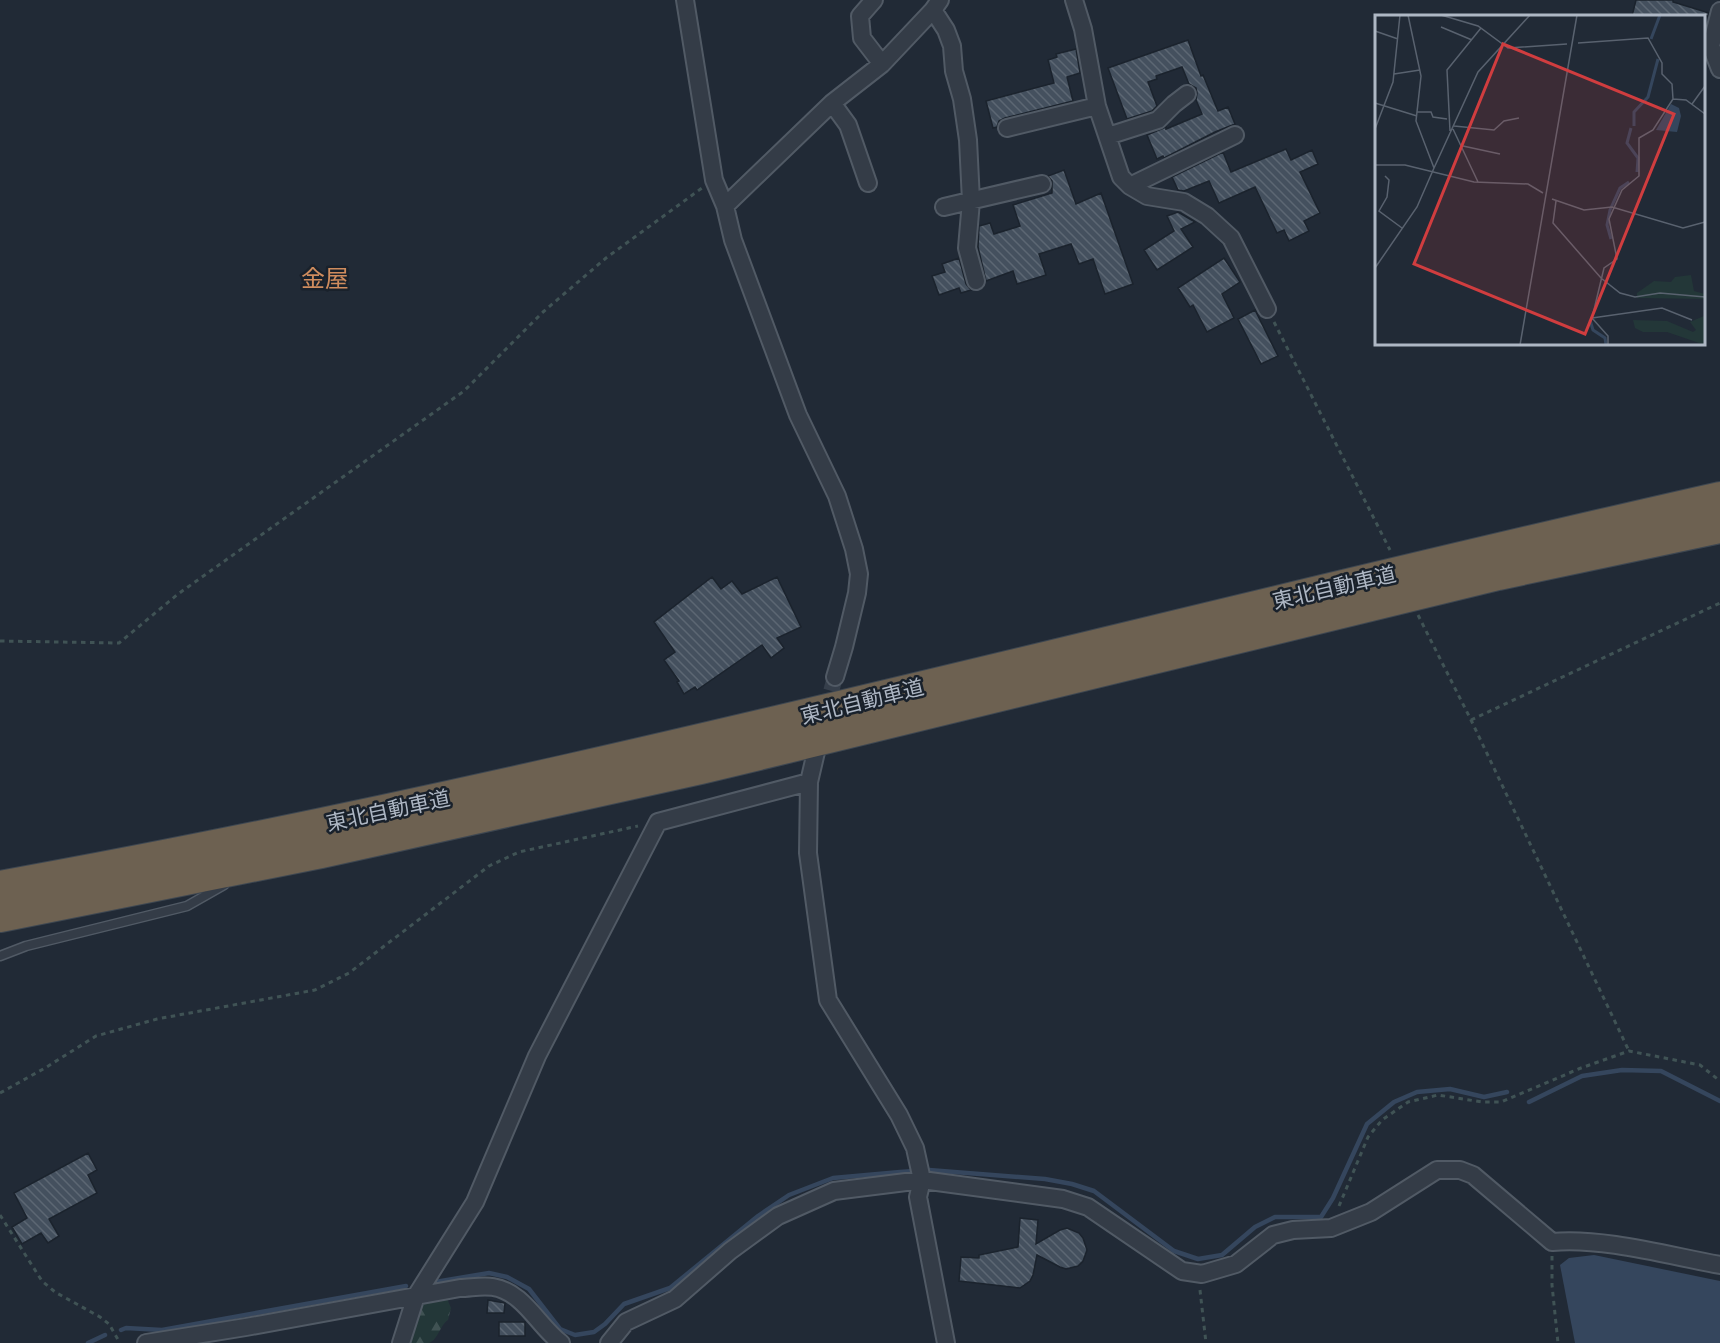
<svg xmlns="http://www.w3.org/2000/svg" width="1720" height="1343" viewBox="0 0 1720 1343" font-family="Manrope,'Noto Sans JP',sans-serif">
	<style>
		.forest { fill: url(#forest-firs) }
		.water { fill: #35465d }
		.lines { fill: none; stroke-linecap: round; stroke-linejoin: round }
		.stream { stroke: #35465d; stroke-width: 4.5 }
		.building { fill: url(#building-back-hatch); stroke: #1b232d; stroke-width: 1.5 }
		.street-tunnel { stroke: #363f4b; stroke-width: 16; stroke-dasharray: 16 8; stroke-linecap: butt }
		.lane-casing { stroke: #515a65; stroke-width: 11 }
		.street-casing { stroke: #515a65; stroke-width: 20 }
		.highway-casing { stroke: #3e4751; stroke-width: 34 }
		.path { stroke: #405355; stroke-width: 3; stroke-dasharray: 4.5 4.5; stroke-linecap: butt }
		.lane { stroke: #343c47; stroke-width: 8 }
		.street { stroke: #343c47; stroke-width: 16 }
		.highway { stroke: #6d6151; stroke-width: 32 }
		.labels { text-anchor: middle; dominant-baseline: central; stroke-width: 5; stroke-linejoin: round; paint-order: stroke }
		.street-label { font-size: 21px; fill: #aeb7c4; stroke: #19212b }
		.quarter-label { font-size: 24px; fill: #cf8c5e; stroke: #19212b }
		.inset-river { fill: none; stroke: #35465d; stroke-width: 3 }
		.inset-road { fill: none; stroke: #59626f; stroke-width: 1.5 }
		.view { fill: #d03d3f; fill-opacity: 0.15; stroke: #d03d3f; stroke-width: 3 }
		.inset-edge { fill: none; stroke: #aeb7c4; stroke-width: 3 }
	</style>
	<defs>
		<pattern id="forest-firs" width="22" height="20" patternUnits="userSpaceOnUse" patternTransform="scale(1.5)"><rect width="22" height="20" fill="#233738"/><path d="M5 1l3.5 6h-7zM16 11l3.5 6h-7z" fill="#405253"/></pattern>
		<pattern id="building-back-hatch" width="6" height="6" patternUnits="userSpaceOnUse" patternTransform="scale(1.5)"><rect width="6" height="6" fill="#44505e"/><path d="M-1 5l2 2M0 0l6 6M5-1l2 2" fill="none" stroke="#5c6773"/></pattern>
	</defs>
	<rect width="100%" height="100%" fill="#212a36"/>
	<!-- forest -->
	<path class="forest" d="M446,1296L451,1308L448,1320C440,1325 438,1340 429,1343C424,1343 414,1343 408,1343L420,1302Z"/>
	<!-- water -->
	<path class="water" d="M1594,1255L1720,1281V1343H1575L1560,1265L1569,1258Z"/>
	<g class="lines">
		<!-- stream -->
		<path class="stream" d="M1529,1102L1582,1076L1622,1070L1661,1071L1720,1101
			M435,1282L489,1273L507,1277L529,1289L560,1329L575,1335L594,1332L605,1324L624,1304L670,1288L758,1216L789,1195L833,1178L900,1172L929,1170L1045,1179L1072,1184L1094,1191L1174,1251L1198,1259L1222,1255L1255,1227L1275,1217H1321L1333,1198L1367,1124L1394,1102L1417,1092L1450,1089L1484,1097L1507,1092
			M121,1330L126,1328L162,1330L406,1286
			M88,1343L105,1335"/>
	</g>
	<!-- building -->
	<path class="building" d="M1636,0H1673V2L1709,13L1708,16H1632Z
		M1188,40L1201,76L1203,75L1218,111L1228,107L1235,124L1215,132L1164,158L1163,156L1157,159L1147,135L1166,127V129L1202,114L1196,100L1197,93L1196,88L1189,84L1182,67L1156,76L1157,79L1148,82L1157,106L1152,111L1127,119L1108,68Z
		M1076,49L1080,73L1067,77L1073,101L1005,118L999,121L997,127L993,128L986,101L1054,83L1048,60L1057,57L1056,54Z
		M1286,149L1291,160L1312,150L1318,164L1300,172L1320,213L1304,221L1309,231L1289,241L1284,230L1277,233L1255,187L1219,203L1209,181L1184,191L1178,190L1172,177L1223,152L1231,172Z
		M1064,170L1076,204L1101,193L1133,284L1105,294L1093,259L1079,264L1071,244L1039,254L1046,275L1017,284L1013,271L986,281L978,247L979,226L990,223L994,234L1020,226L1013,205L1052,193V181L1048,176Z
		M1178,212L1195,222L1181,229L1193,247L1157,270L1144,250L1174,231L1167,216Z
		M959,258L966,284L971,290L961,293L959,288L939,295L932,276L945,272L942,264Z
		M1224,258L1240,282L1222,294L1234,318L1207,332L1193,305L1190,307L1178,288Z
		M1255,310L1278,356L1261,364L1238,319Z
		M712,577L721,589L732,581L742,594L777,577L801,627L777,638L784,648L771,658L762,645L697,690L695,687L684,694L677,682L679,681L664,660L675,652L654,622Z
		M88,1153L97,1170L88,1175L97,1193L49,1219L59,1236L48,1243L41,1233L22,1244L12,1227L27,1218L14,1193Z
		M1020,1218L1038,1220L1036,1244L1060,1230L1067,1228L1079,1233L1083,1238L1087,1250L1083,1261L1078,1266L1066,1269L1060,1267L1037,1255L1033,1275L1030,1281L1020,1288L959,1281L961,1257L979,1258V1255L1018,1247Z
		M488,1300L505,1303L504,1313H487Z
		M499,1322H525V1336H499Z"/>
	<g class="lines">
		<!-- street-tunnel -->
		<path class="street-tunnel" d="M825,714L835,677"/>
		<defs>
			<path id="lane" d="M0,956L26,946L187,906L224,885"/>
			<path id="street" d="M685,0L714,180L725,206L733,240L798,415L837,496L854,549L859,574L857,593L844,647L835,677
				M874,0L860,16L862,38L882,64
				M1074,0L1083,29L1097,106L1121,177L1130,186L1147,196L1184,202L1207,216L1231,238L1267,309
				M933,10L946,30L952,46L954,71L962,99L968,140L971,201L967,248L976,281
				M1720,11L1711,46L1720,69
				M832,103L848,125L868,183
				M1007,128L1097,106
				M1108,136L1158,120L1174,104L1187,94
				M1130,186L1235,135
				M725,206L832,103L882,64L933,10L940,0
				M944,207L1042,184
				M816,752L809,782L808,853L828,1000L899,1115L915,1148L922,1180L918,1197L946,1343
				M146,1343L246,1327L460,1288C470,1288 482,1285 493,1287C524,1292 538,1326 561,1343
				M401,1343L416,1296L475,1202L537,1056L658,822L809,782
				M609,1343L626,1322L675,1299L730,1251L778,1216L834,1191L922,1180L1063,1199L1088,1207L1182,1271L1202,1274L1236,1264L1273,1235L1293,1230L1331,1228L1371,1212L1437,1170H1460L1473,1175L1552,1242C1602,1237 1670,1256 1720,1265"/>
			<path id="highway" d="M0,887C579,783 1147,627 1720,498
				M0,916L321,852L701,768L1498,574L1720,527"/>
		</defs>
		<!-- lane casing -->
		<use href="#lane" class="lane-casing"/>
		<!-- street casing -->
		<use href="#street" class="street-casing"/>
		<!-- highway casing -->
		<use href="#highway" class="highway-casing"/>
		<!-- path -->
		<path class="path" d="M1274,322L1390,550
			M1418,615L1471,720L1629,1051
			M0,641L119,643L178,594L464,391L543,312L606,258L702,188
			M1471,720L1720,603
			M0,1093L45,1068L96,1036L157,1019L315,990L349,973L489,866L519,852L638,826
			M1339,1206L1368,1137L1382,1120L1408,1102L1438,1095L1482,1102H1501L1581,1068L1629,1051L1700,1065L1720,1081
			M0,1215L42,1281L55,1292L100,1317L109,1324L120,1343
			M1552,1256V1285L1558,1343
			M1200,1290L1206,1343"/>
		<!-- lane -->
		<use href="#lane" class="lane"/>
		<!-- street -->
		<use href="#street" class="street"/>
		<!-- highway -->
		<use href="#highway" class="highway"/>
	</g>
	<g class="labels">
		<!-- street labels -->
		<g class="street-label">
			<text transform="translate(1334 587) rotate(-13)">東北自動車道</text>
			<text transform="translate(862 701) rotate(-14)">東北自動車道</text>
			<text transform="translate(388 810) rotate(-12)">東北自動車道</text>
		</g>
		<!-- quarter labels -->
		<g class="quarter-label">
			<text x="325" y="277">金屋</text>
		</g>
	</g>
	<!-- overview -->
	<g transform="translate(1375 15)">
		<rect width="330" height="330" fill="#212a36"/>
		<path d="M316,260L319,276L330,279V284L262,283V278L279,266L296,267L300,262ZM329,301L330,330L292,317H268L260,313L258,305L292,306L318,317L321,315L315,307Z" fill="#233738"/>
		<path d="M296,89L304,93L306,101L302,117L281,115Z" fill="#35465d"/>
		<path class="inset-river" d="M276,24L285,0M259,111V97L273,82L283,44M256,113L252,128L263,143L262,157M236,224L232,210L235,195L245,173L254,167M215,305L218,315L230,323L231,330"/>
		<path class="inset-road" d="M66,0L103,11L133,33L192,29M66,12L97,25M0,16L23,24M203,28L273,23L287,48V59L297,69L298,84M19,59L45,55M298,84L311,85L330,99M0,88L42,101M317,89L330,71M42,97H56L58,102L72,104M79,111L119,115L129,106L144,103M0,114L18,67L25,0M78,114L103,167M75,116L72,55L106,13M88,131L125,139M0,150H30L99,167L153,169L168,178M59,153L103,57L155,0M10,161L14,165L12,182L4,196L27,213M177,184L209,195L237,192L308,213L330,207M181,186L178,208L226,263L245,278L260,282L285,278L330,282M0,253L42,192L59,153L41,106L46,61L33,0M217,303L287,293L317,305M145,330L202,0M233,330V321L217,303L229,253L242,244L234,204L247,175L264,161V123L278,115L298,84"/>
		<path class="view" d="M128,29L299,99L210,319L39,249Z"/>
		<rect width="330" height="330" class="inset-edge"/>
	</g>
</svg>
